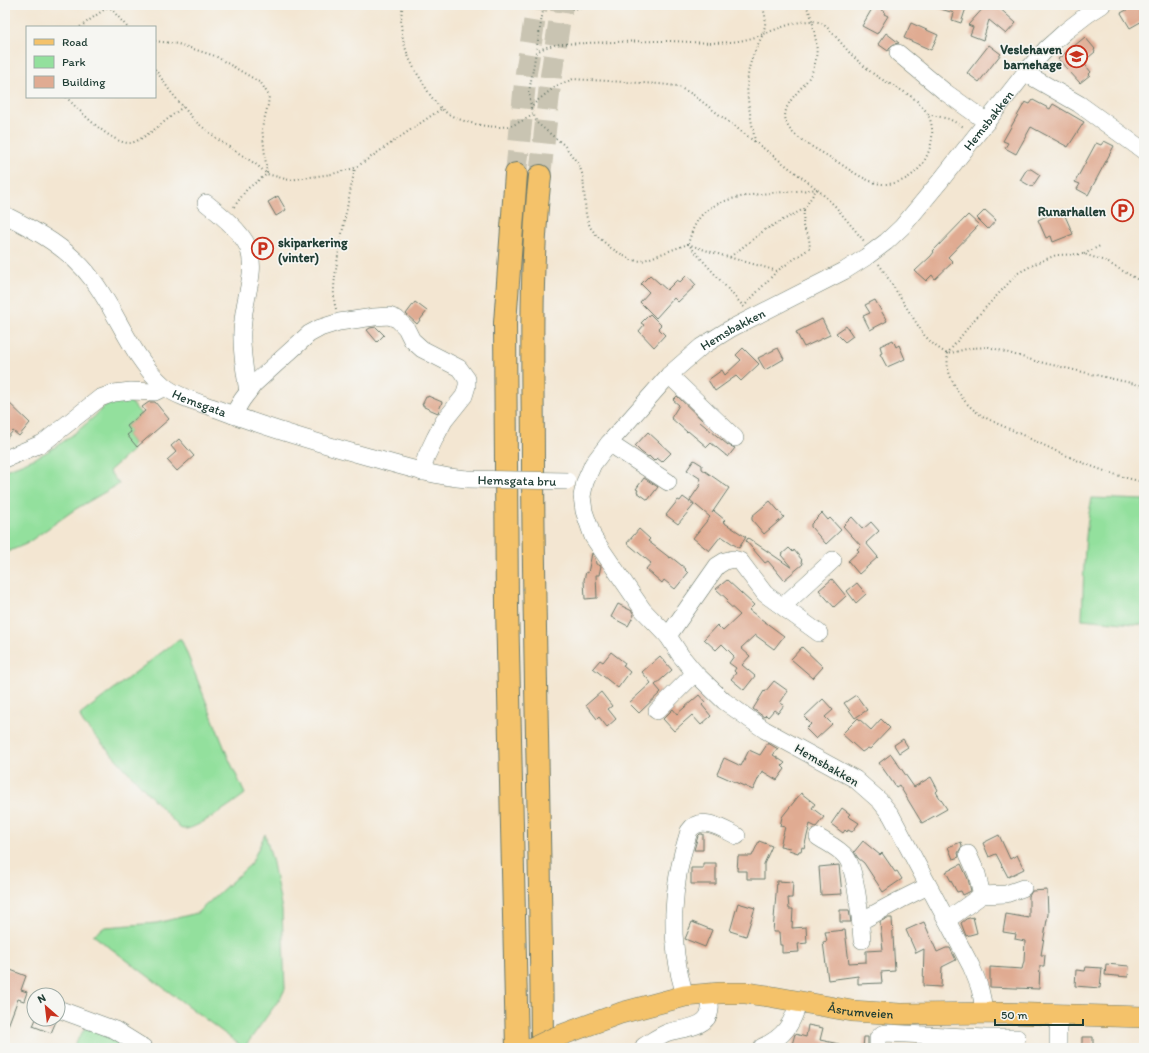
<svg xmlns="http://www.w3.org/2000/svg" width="1149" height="1053" viewBox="0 0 1149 1053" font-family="Itim,sans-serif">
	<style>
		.green { fill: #93e09d; stroke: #598e68 }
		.building { fill: #e0ab92 }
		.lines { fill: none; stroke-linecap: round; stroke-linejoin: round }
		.highway-tunnel { stroke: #c9c4b2; stroke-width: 22; stroke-dasharray: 22 11; stroke-linecap: butt }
		.minor-casing { stroke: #69786b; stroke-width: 18 }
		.major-casing { stroke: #69786b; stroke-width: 22 }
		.highway-casing { stroke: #69786b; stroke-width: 24 }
		.path { stroke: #69786b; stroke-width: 2; stroke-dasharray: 1 3; stroke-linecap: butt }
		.minor { stroke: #fff; stroke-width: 17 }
		.major { stroke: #f4c26a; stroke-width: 21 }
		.highway { stroke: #f4c26a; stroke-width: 22 }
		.minor-bridge-casing { stroke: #69786b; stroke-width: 18; stroke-linecap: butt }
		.major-bridge-casing { stroke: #69786b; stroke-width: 22; stroke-linecap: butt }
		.minor-bridge { stroke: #fff; stroke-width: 17 }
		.major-bridge { stroke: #f4c26a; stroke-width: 21 }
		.labels { text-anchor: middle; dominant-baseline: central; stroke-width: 3.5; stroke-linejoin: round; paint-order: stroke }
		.poi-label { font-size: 13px; font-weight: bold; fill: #1f3d34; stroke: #f6f6f2; text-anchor: end }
		.street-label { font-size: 13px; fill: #1f3d34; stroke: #f6f6f2 }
	</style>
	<rect width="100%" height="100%" fill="#f6f6f2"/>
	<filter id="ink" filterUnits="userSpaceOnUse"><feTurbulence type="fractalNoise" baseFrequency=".025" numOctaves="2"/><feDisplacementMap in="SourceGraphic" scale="8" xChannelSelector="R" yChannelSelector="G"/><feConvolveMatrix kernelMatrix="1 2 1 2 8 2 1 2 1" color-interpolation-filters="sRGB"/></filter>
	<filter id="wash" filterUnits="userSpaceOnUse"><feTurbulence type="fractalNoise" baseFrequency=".012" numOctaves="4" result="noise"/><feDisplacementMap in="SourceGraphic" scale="16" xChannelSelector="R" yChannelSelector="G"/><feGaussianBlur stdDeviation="0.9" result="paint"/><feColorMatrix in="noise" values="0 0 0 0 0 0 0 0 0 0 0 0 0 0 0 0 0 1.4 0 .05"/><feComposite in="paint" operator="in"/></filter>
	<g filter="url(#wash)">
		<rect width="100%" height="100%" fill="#f3e6d2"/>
		<!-- green -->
		<path class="green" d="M122,397L129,400L141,414L127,426L131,432L127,435L133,443L132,451L109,471L119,484L74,510L26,544L5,553V470C29,462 50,452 71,436C79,430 87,423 95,416C104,406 108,401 122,397Z
			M1092,498L1144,500V625L1082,619C1084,579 1083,537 1092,498Z
			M179,639H181L182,641L228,757L245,794C235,802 198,828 186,829C184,829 182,829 180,828L84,724L81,719L80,715Z
			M265,834L273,863L282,910L285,989L281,997L244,1048L93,935L105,927L157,923L197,913L251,864Z
			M87,1025L134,1048H72Z"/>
		<g id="blocks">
			<!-- building -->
			<path class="building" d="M935,5H967L961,23L952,20L954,13L934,7Z
				M986,5H996L1016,23L1006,34L989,20L983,40L970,35L973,27L968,25Z
				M1136,5H1138L1144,16V20L1130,28L1121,13Z
				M877,6L885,12L884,14L888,16L877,34L862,26L873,7L876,9Z
				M911,23L938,35L931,50L904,38Z
				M886,33L899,43L894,44L891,46L888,51L878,44Z
				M1085,37L1095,49L1094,50L1095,52L1083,62L1091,72L1089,74L1090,75L1080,83L1058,59Z
				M989,45L1001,54L979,82L967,73Z
				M1033,100L1050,109L1053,104L1084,122L1068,147L1031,127L1016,154L1005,148L1008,143L1003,141L1025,102L1030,104Z
				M1104,141L1114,146L1088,195L1077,189L1080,184L1075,182L1096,143L1101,145Z
				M1027,169H1031L1040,175L1032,187L1020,180Z
				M278,196L286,210L276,216L268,202Z
				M1062,209L1073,234L1053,242L1051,236L1046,238L1038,220Z
				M985,210L996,220L988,229L977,218Z
				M968,215L979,225L948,257L953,262L935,279L932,275L926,281L915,271L931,256L934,252L933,251Z
				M650,275L667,290L677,280L680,282L687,275L696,285L678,302L674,298L656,318L640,302L649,292L641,284Z
				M875,300L887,321L870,330L863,316L870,313L865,305Z
				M415,302L427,311L417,324L406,314Z
				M650,314L661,325L658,328L665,335L654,347L639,331L644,325L641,323Z
				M822,319L830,335L804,347L796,332Z
				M846,326L853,336L845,342L836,333Z
				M376,327L384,335L377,342L367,330L370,328Z
				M893,340L896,347L899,345L905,359L887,367L880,354L882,353L880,346Z
				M743,348L759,364L741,381L736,376L715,391L708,380L722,370L725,375L741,360L736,355Z
				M778,348L784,359L765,370L758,358Z
				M428,396L442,402L438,413L424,407V405H422L426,397H428Z
				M677,396L702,420L700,422L728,445L735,448L728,457L711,443L707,447L688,431L687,432L671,418L679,405L673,400Z
				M5,399L30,423L19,436L13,431L5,440Z
				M149,402H155L169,419L137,447L127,435L131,432L127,426L145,411L142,407Z
				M648,432L671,453L662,462L657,458L654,461L649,456L648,457L641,452L635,446Z
				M179,439L194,456L177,471L167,460L176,452L171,446Z
				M694,460L702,465V469L729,488L712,513L714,511L725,520L723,522L746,537L739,548L721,536L709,551L693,538L710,517L690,500L701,484L699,482L701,479L687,470Z
				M644,478L658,487L648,500L637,492L638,490L636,489Z
				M683,497L694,505L678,524L666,515L678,500L680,501Z
				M770,501L784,517L764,534L752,520V516Z
				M822,513L828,520L830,518L841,530L826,544L811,527V524Z
				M852,517L863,529L871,522L879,531L866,543L878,557L859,574L848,561L859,551L857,549L861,546L843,526Z
				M639,529L650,539L648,541L670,558L671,557L686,569L685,570L688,573L675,589L664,580L662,583L646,569L651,563L627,543Z
				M748,538L792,568L781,555L789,548L793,552L794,550L802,560L801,561L803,564L784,580L768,561L765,563L746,541Z
				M592,553L595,558L596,564L601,566L599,575H596L597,598L585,599L584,580L586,572L588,573Z
				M832,579L846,596L834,607L819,590Z
				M727,580L754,605L749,610L784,636L774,649L755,635L741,648L750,656L742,665L755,676L744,690L731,679L736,673L734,671L736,668L729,663L734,656L722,644L716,650L704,639L717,625L723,631L740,615L726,602L728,600L716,589Z
				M857,583L866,594L856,603L847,591Z
				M618,604L632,611L634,615L628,626L611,617Z
				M802,647L823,667L813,678L791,659Z
				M611,652L625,663L623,666L630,672L618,688L593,668L600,660L603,662Z
				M660,656L672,670L655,685L661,692L639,713L629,703L651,683L642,672Z
				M774,681L788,691L780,703L784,705L778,713L774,710L768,717L766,715L764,717L753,709L764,691L765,692Z
				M601,692L612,706L608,709L616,719L607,727L599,717L597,719L586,705Z
				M699,695L705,702L702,705L711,716L701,725L692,715L674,731L663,719L673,709L677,714Z
				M856,695L867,710L855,718L844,703Z
				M823,699L833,710L825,717L832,724L816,739L806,729L811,724L804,717Z
				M858,718L871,730L881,719L890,728L870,749L868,748L862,752L842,734Z
				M903,739L908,747L899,753L894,745Z
				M768,743L778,749L773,755L785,763L782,766L785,769L777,780L762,771L753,790L717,774L724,758L741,766L749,750L760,755Z
				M891,754L914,787L931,777L938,790L936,792L947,809L922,823L899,785L896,787L879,763Z
				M801,793L815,804L812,808L824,817L816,827L810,824L804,848L802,847L801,851H799L798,853L789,850L790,848L780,846L785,827L780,826L782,817Z
				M842,808L850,814L848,816L859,823L852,832L848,830L847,832L845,830L843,833L831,824Z
				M700,834H703V850H694L698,836Z
				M999,835L1010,859L1017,855L1024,869L1008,877L996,854L989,857L983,843Z
				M759,841L772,846L764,864V879H747V871H737L738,856H752Z
				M863,841L880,855L882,853L895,872L897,871L902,879L883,892L864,863L858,858L854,852Z
				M961,842L962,846L958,853L959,857L953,859L948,847Z
				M703,863H716V884H691V868H703Z
				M961,864L968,879L971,891L963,895L961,891L957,892L946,872Z
				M839,865L842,894L821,895L819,867Z
				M777,881L793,882L792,898H788L789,909H793L792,928L806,927L807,943L798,944L799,952L782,953V945H780L779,932H773Z
				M1047,890L1048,914L1041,955H1045L1044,966H1040L1039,989L990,987V967L1022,969L1024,961L1025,941L1015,939L1016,934L1003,932L1006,914L1029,918V896L1032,891Z
				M738,903L755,908L746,936L730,931Z
				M840,910H849L851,922H840Z
				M973,917L977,933L966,936L961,923L966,919Z
				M887,918H892L895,971L881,972L882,983L858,984V976L828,980L823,942L827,941L825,932L845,930L849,963L866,962V951L883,950L880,922Z
				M692,922L712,930L705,947L685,939Z
				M924,922L937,952L946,948H950L956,960L942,967L941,987L923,986L924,949L916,953L906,930Z
				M1106,964L1129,966L1128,977L1105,975Z
				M1086,967L1102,968L1100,988L1075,986L1076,970L1085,971Z
				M8,969L26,976L21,990L27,992L24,1001L18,999L6,1031H5V978Z
				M36,1019H57L51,1033L33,1026Z
				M808,1025L823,1028L820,1040L839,1044L838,1048H791L795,1034L806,1037Z
				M864,1037H868V1048H863Z
				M1082,1037H1093V1048H1082Z"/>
		</g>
	</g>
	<g filter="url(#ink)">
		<use href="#blocks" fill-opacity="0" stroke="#69786b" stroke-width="1"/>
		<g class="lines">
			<!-- highway-tunnel -->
			<path class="highway-tunnel" d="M516,174L526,73L537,5
				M540,176L551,76L562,5"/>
			<defs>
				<g id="minor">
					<path d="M898,53L945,92L987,122"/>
					<path d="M1025,73L1079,104L1144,151"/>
					<path d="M206,203C220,214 241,231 248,247C256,268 248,287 245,307C243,315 243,323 242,331C241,352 245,372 248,392"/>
					<path id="s1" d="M5,215C37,231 70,249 92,279C118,313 131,357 164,386C177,397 201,403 217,409C267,428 318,443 369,457C402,466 433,476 467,479"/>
					<path d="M669,375L735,438"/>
					<path d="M233,415L242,400L254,384L309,334L320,328L339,322L374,317L389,316L397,319L406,328L412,340L422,349L459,368L467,379V386L464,396L444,421L435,438L426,457L422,472"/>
					<path d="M609,443L668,482"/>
					<path d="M5,459L43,443L100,398L114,393L131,391L155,392L165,387"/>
					<path d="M783,606L833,560"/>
					<path d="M668,636L717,566L725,561L733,559L740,561L765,594L819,633"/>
					<path d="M657,711L695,673"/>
					<path d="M818,837C827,843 839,848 846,857C856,869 861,922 862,940"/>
					<path d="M968,854L977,874L982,895"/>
					<path d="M947,920L982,895L1006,894L1023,888"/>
					<path d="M861,921L900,900L928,886"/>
					<path d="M685,996C668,940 671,887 689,831C700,814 723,829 737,836"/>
					<path d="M58,1009L115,1030L144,1048"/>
					<path id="s2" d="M983,1014C984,996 978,982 971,966L891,815L880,801L855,779L765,730L724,701L695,673L681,656L668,636L643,610L593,537L584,511L582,496L585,482L593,464L609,443L669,375L701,347L730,329L844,271L866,257L886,242L902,227L941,180L1025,73L1046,49L1066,31L1088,14L1102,5"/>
					<path d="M644,1046C652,1041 660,1035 669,1032C682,1028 709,1028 710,1009C711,1004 709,999 708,994"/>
					<path d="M762,1047C785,1037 792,1024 799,1001"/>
					<path d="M878,1048V1038L882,1034L886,1033L986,1038H1017"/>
					<path d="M1058,1048V1029L1060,1015"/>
				</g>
				<g id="major">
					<path id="s3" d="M583,1027L621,1013L685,996L720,993H746L768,996L852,1011L900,1014L1005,1013L1144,1017"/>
				</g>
				<path id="highway" d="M516,174L505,323L507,606L517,1048
					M540,176C529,273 533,372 533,470C534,662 541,855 542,1048"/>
			</defs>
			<!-- minor casing -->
			<use href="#minor" class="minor-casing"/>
			<!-- major casing -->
			<use href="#major" class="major-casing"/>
			<!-- highway casing -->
			<use href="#highway" class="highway-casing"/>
			<!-- path -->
			<path class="path" d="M108,5L127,27
				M403,5C397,30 406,57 420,78C426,88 432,100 441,108C453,122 496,131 513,125C520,122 527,118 533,115
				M565,5L574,9L589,5
				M80,27L109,6
				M155,41L178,44L215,56L261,83L269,96L268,105L262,128L267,174L247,189L234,207
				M536,53C549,42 569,44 586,43C614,42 641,41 669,41C701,42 733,47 763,34C766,23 767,15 761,5
				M155,69L170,91L195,121L220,141L257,165L267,174L289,180L332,174L355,168L441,109
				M66,97C79,110 111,144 130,143C142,142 172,115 183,107
				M531,108L529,92L532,75L544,5
				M928,114L949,119L964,127
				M755,142C752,120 745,97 748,76C749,61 757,47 763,34C778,29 806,16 821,23C832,29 846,51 857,60C863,65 869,71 875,75C889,85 907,91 919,103C937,120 935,143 923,163C914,177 898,185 882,184C866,183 845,166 831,158C819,150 797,140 789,128C775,106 803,91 811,74C817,62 818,49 815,36C813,24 812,14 805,5
				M817,189C785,194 722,190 701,216C694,224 691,234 688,244L642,261L631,260L611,248L597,236L590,227L586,215L583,176L579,165L564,145L537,123L531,108L537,101L556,86L573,79L659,84L677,86L692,94L817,189L835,206L864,241
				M1084,254L1100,246
				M730,257L766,229L804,209L816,190
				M879,264L924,335L934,345L947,354L970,348L989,347L1035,361L1144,386
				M1144,283L1105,261L1084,254L1056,255L1037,263L1018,273L974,320L947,354C948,359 947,365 948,369C952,383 962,401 974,410C985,419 1001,425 1014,431C1056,451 1099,473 1144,482
				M746,304L777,271L810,248L809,238L803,226L804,209
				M744,307L688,244C717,255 748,262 777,271
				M336,309C331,294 336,272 338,256C343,227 349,197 355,168"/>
			<!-- minor -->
			<use href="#minor" class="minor"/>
			<!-- major -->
			<use href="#major" class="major"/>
			<!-- highway -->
			<use href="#highway" class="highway"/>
			<defs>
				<g id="minor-bridge">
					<path id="s4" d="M467,479L567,481"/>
				</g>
				<path id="major-bridge" d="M533,1048L556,1037L583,1027"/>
			</defs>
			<!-- minor-bridge casing -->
			<use href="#minor-bridge" class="minor-bridge-casing"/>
			<!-- major-bridge casing -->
			<use href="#major-bridge" class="major-bridge-casing"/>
			<!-- minor-bridge -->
			<use href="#minor-bridge" class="minor-bridge"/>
			<!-- major-bridge -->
			<use href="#major-bridge" class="major-bridge"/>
		</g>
	</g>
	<!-- icons -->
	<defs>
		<symbol id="school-ring" viewBox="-11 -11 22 22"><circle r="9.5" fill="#f6f6f2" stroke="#c8321e" stroke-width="1.5"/><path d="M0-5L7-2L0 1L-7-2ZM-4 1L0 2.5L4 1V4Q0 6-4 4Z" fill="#c8321e"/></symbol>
		<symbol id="parking-ring" viewBox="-11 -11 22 22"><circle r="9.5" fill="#f6f6f2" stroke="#c8321e" stroke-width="1.5"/><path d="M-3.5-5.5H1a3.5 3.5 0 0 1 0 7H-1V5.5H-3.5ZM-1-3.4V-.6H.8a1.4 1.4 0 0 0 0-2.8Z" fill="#c8321e"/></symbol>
	</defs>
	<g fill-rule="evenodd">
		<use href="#school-ring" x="1064" y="44" width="25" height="25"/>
		<use href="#parking-ring" x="1110" y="198" width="25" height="25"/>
		<use href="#parking-ring" x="250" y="236" width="25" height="25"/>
	</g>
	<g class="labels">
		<!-- poi labels -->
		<g class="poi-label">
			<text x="1062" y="49">Veslehaven<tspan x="1062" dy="15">barnehage</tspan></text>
			<text x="1106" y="211">Runarhallen</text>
			<text x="278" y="242" text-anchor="start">skiparkering<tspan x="278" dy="15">(vinter)</tspan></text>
		</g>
		<!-- street labels -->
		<g class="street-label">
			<text stroke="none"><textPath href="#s2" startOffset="1244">Hemsbakken</textPath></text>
			<text stroke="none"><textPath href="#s2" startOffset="908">Hemsbakken</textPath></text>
			<text stroke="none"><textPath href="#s1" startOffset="278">Hemsgata</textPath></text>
			<text stroke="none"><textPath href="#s4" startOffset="50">Hemsgata bru</textPath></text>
			<text transform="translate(827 765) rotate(30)">Hemsbakken</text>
			<text stroke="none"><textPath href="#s3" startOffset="284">Åsrumveien</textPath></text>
		</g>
	</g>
	<!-- margin -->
	<rect width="1149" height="1053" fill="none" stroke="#f6f6f2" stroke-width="20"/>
	<!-- legend -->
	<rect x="26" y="26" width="130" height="72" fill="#f6f6f2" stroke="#a0aca6"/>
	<rect x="34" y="39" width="20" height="6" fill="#f4c26a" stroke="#a0aca6"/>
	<text x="62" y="46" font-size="12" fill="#1f3d34">Road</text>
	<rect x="34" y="56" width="20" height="12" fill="#93e09d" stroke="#a0aca6"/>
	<text x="62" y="66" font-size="12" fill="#1f3d34">Park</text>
	<rect x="34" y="76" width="20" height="12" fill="#e0ab92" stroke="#a0aca6"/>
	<text x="62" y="86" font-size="12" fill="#1f3d34">Building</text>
	<!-- north arrow -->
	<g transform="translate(46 1007) rotate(332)"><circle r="19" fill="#f6f6f2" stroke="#a0aca6"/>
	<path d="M0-3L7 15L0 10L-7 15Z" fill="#c8321e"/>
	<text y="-6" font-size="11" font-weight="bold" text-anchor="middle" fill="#1f3d34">N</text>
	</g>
	<!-- scale -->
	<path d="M995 1019v6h88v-6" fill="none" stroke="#1f3d34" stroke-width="2"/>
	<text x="1001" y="1019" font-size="12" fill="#1f3d34" stroke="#f6f6f2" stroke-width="3" paint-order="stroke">50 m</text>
</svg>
